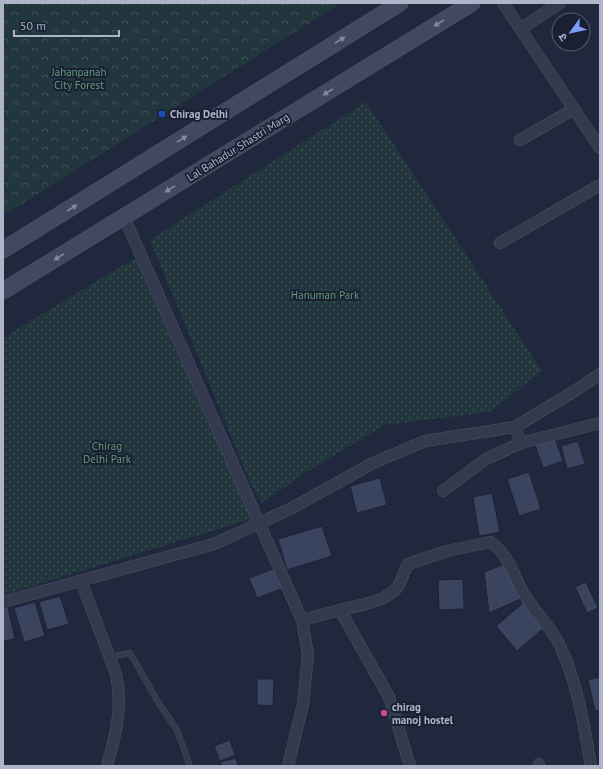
<svg xmlns="http://www.w3.org/2000/svg" width="603" height="769" viewBox="0 0 603 769" font-family="'PT Sans','Noto Sans Devanagari',sans-serif">
	<style>
		.forest { fill: url(#forest-crowns) }
		.park { fill: url(#park-dots) }
		.building { fill: #3b445e; stroke: #1b2234 }
		.lines { fill: none; stroke-linecap: round; stroke-linejoin: round }
		.lane-casing { stroke: #4f5568; stroke-width: 6 }
		.street-casing { stroke: #4f5568; stroke-width: 12 }
		.secondary-casing { stroke: #4f5568; stroke-width: 17 }
		.lane { stroke: #343a4d; stroke-width: 5.5 }
		.street { stroke: #343a4d; stroke-width: 11 }
		.secondary { stroke: #414861; stroke-width: 16 }
		.oneway { fill: #83899f }
		.transit-dot { fill: #1a4fb4; stroke: #192032; stroke-width: 1.5 }
		.hotel-dot { fill: #d1479c; stroke: #192032; stroke-width: 1.5 }
		.labels { text-anchor: middle; dominant-baseline: central; stroke-width: 4; stroke-linejoin: round; paint-order: stroke }
		.park-label { font-size: 11px; fill: #639c79; stroke: #192032 }
		.poi-label { font-size: 11px; font-weight: bold; fill: #afb5c9; stroke: #192032; text-anchor: start }
		.street-label { font-size: 11px; fill: #afb5c9; stroke: #192032 }
	</style>
	<defs>
		<pattern id="forest-crowns" width="20" height="18" patternUnits="userSpaceOnUse"><rect width="20" height="18" fill="#22363e"/><path d="M2 6a3 3 0 1 1 6 0M12 15a3 3 0 1 1 6 0" fill="none" stroke="#405159"/></pattern>
		<pattern id="park-dots" width="8" height="8" patternUnits="userSpaceOnUse"><rect width="8" height="8" fill="#22363e"/><path d="M2 2h.1M6 6h.1" fill="none" stroke="#405159" stroke-width="1.8" stroke-linecap="round"/></pattern>
	</defs>
	<rect width="100%" height="100%" fill="#20283d"/>
	<!-- forest -->
	<path class="forest" d="M3,3H341L3,216Z"/>
	<!-- park -->
	<path class="park" d="M366,102L542,371L489,412L384,425L303,474L262,503L251,484L150,240Z
		M135,258L197,398L254,518L3,595V338Z"/>
	<!-- building -->
	<path class="building" d="M554,436L563,461L543,468L534,442Z
		M578,441L585,464L567,469L561,446Z
		M529,472L541,509L519,516L507,479Z
		M380,478L387,505L357,513L350,486Z
		M492,493L500,532L479,536L473,497Z
		M322,526L332,556L287,570L278,539Z
		M505,564L523,598L489,613L484,572Z
		M276,568L284,588L257,598L249,578Z
		M463,579L464,609L439,610L438,580Z
		M586,582L598,608L587,613L575,587Z
		M60,596L69,624L47,630L39,602Z
		M35,602L45,636L24,642L14,608Z
		M524,602L545,627L517,651L496,626Z
		M8,607L15,639L3,641V608Z
		M600,677V710L595,711L588,680Z
		M257,679H274L273,706L257,705Z
		M230,740L235,755L220,761L214,746Z
		M236,758L238,766H222L220,762Z"/>
	<g class="lines">
		<defs>
			<path id="lane" d="M109,657L130,653L158,702L177,730L190,766"/>
			<path id="street" d="M503,3L600,148
				M520,29L560,3
				M520,140L574,109
				M124,217L302,620L308,655L303,704L288,766
				M500,243L600,185
				M515,427L521,443L600,423
				M443,491L486,459L521,443
				M81,581L116,674C123,706 116,735 107,766
				M3,602L214,544L292,508L373,463L425,441L515,427L573,392L600,374
				M340,610C358,605 382,603 396,589C401,584 404,571 408,564L447,551L490,542C509,554 513,575 523,592C534,612 552,627 561,648C578,685 584,726 591,766
				M302,620L340,610L389,697L410,766
				M539,764V766"/>
			<path id="secondary" d="M3,250L400,3
				M3,291L472,3"/>
		</defs>
		<!-- lane casing -->
		<use href="#lane" class="lane-casing"/>
		<!-- street casing -->
		<use href="#street" class="street-casing"/>
		<!-- secondary casing -->
		<use href="#secondary" class="secondary-casing"/>
		<!-- lane -->
		<use href="#lane" class="lane"/>
		<!-- street -->
		<use href="#street" class="street"/>
		<!-- secondary -->
		<use href="#secondary" class="secondary"/>
	</g>
	<!-- one-way arrows -->
	<defs><path id="oneway-solid" d="M-6-.8H1V-3.2L6.5 0L1 3.2V.8H-6Z"/></defs>
	<g class="oneway">
		<use href="#oneway-solid" transform="translate(439 23) rotate(148)"/>
		<use href="#oneway-solid" transform="translate(340 40) rotate(-32)"/>
		<use href="#oneway-solid" transform="translate(328 92) rotate(148)"/>
		<use href="#oneway-solid" transform="translate(182 139) rotate(-32)"/>
		<use href="#oneway-solid" transform="translate(170 189) rotate(148)"/>
		<use href="#oneway-solid" transform="translate(72 208) rotate(-32)"/>
		<use href="#oneway-solid" transform="translate(59 257) rotate(148)"/>
	</g>
	<!-- markers -->
	<rect class="transit-dot" x="158" y="110" width="8" height="8" rx="2"/>
	<circle class="hotel-dot" cx="384" cy="713" r="4"/>
	<g class="labels">
		<!-- park labels -->
		<g class="park-label">
			<text x="79" y="72">Jahanpanah<tspan x="79" dy="13">City Forest</tspan></text>
			<text x="325" y="295">Hanuman Park</text>
			<text x="107" y="446">Chirag<tspan x="107" dy="13">Delhi Park</tspan></text>
		</g>
		<!-- poi labels -->
		<g class="poi-label">
			<text x="170" y="114">Chirag Delhi</text>
			<text x="392" y="707">chirag<tspan x="392" dy="13">manoj hostel</tspan></text>
		</g>
		<!-- street labels -->
		<g class="street-label">
			<text transform="translate(238 147) rotate(-32)">Lal Bahadur Shastri Marg</text>
		</g>
	</g>
	<!-- border -->
	<rect width="603" height="769" fill="none" stroke="#afb5c9" stroke-width="8"/>
	<!-- north arrow -->
	<g transform="translate(571 32) rotate(237)"><circle r="19" fill="#192032" stroke="#555c6e"/>
	<path d="M0-3L7 15L0 10L-7 15Z" fill="#7e9cff"/>
	<text y="-6" font-size="11" font-weight="bold" text-anchor="middle" fill="#afb5c9">उ</text>
	</g>
	<!-- scale -->
	<path d="M14 30v6h105v-6" fill="none" stroke="#afb5c9" stroke-width="2"/>
	<text x="20" y="30" font-size="12" fill="#afb5c9" stroke="#192032" stroke-width="3" paint-order="stroke">50 m</text>
</svg>
